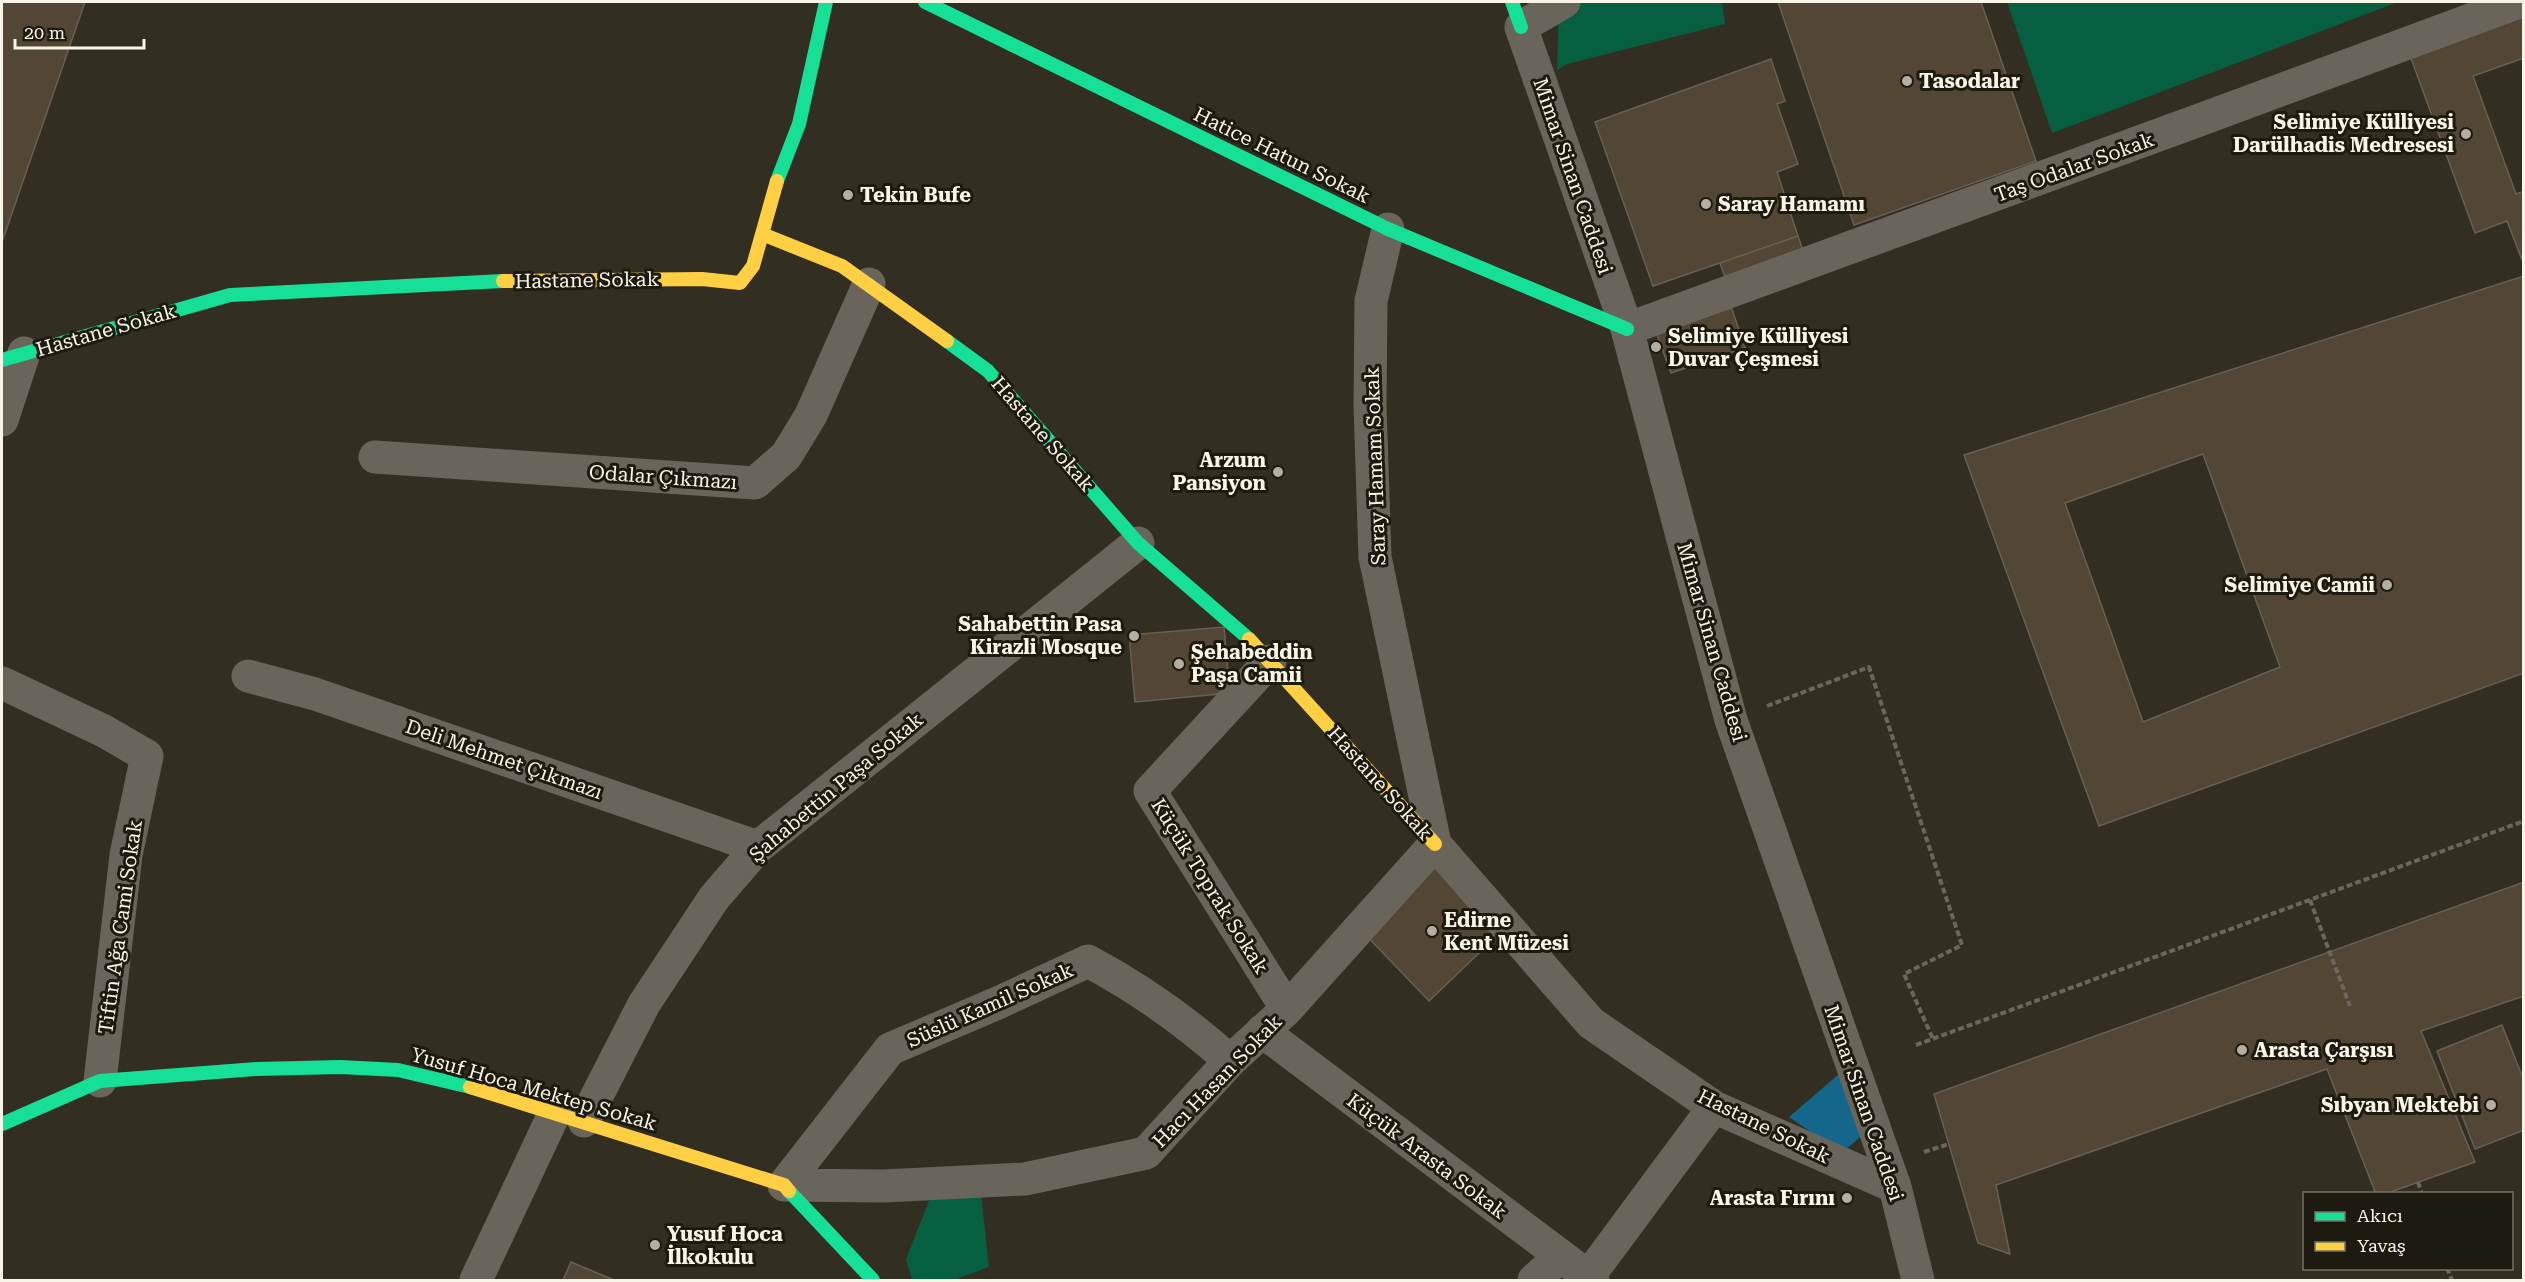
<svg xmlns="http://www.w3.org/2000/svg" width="2525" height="1282" viewBox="0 0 2525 1282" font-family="'Roboto Serif',serif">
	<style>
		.green { fill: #075f41 }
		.water { fill: #14668a }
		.building { fill: #534634; stroke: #666057; stroke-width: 1.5; fill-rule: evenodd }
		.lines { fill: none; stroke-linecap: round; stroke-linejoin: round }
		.path { stroke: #6a675e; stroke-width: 4; stroke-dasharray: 6 3; stroke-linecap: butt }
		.street { stroke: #69655b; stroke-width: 33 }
		.fast { stroke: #16e098; stroke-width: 14 }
		.slow { stroke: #ffcf43; stroke-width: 14 }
		.poi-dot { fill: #b3afa1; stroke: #1d1a10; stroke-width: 2 }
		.labels { text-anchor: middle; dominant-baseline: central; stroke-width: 6; stroke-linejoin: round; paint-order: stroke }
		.poi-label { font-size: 20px; font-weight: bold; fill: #f8f4e6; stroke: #1d1a10; text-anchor: start }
		.street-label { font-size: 20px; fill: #f8f4e6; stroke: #1d1a10 }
	</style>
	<rect width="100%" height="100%" fill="#332e22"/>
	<!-- green -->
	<path class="green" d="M1559,2H1722L1725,24L1567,64L1557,70Z
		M2007,2H2398L2052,133Z
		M980,1185L989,1267L954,1280H912L906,1259L929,1201Z"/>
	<!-- water -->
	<path class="water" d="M1846,1068L1869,1130L1841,1153L1789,1117Z"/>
	<!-- building -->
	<path class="building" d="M2,2H85L2,242Z
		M1778,2H1981L2036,161L1854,225Z
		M2524,10V58L2473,76L2516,194L2524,191L2522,260L2507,221L2475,233L2409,53Z
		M1771,59L1785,101L1777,104L1798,164L1777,172L1798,236L1653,286L1595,122Z
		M1798,236L1808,265L1730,292L1720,263Z
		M2524,276V673L2099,826L1964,455ZM2203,454L2280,667L2143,722L2065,503Z
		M1731,306L1745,348L1671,373L1657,335Z
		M1224,627L1230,693L1135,702L1129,635Z
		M1435,861L1502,931L1429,1001L1362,931Z
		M2524,882V996L2421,1031L2475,1162L2385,1194H2376L2327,1069L1996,1185L2010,1254L1978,1243L1934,1094Z
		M2502,1025L2524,1081V1130L2475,1149L2437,1051Z
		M571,1262L614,1280H563Z"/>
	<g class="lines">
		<!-- path -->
		<path class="path" d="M1767,706L1869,667L1962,945L1904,974L1933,1039
			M2310,900L2350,1006
			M1916,1045L2524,821
			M1924,1152L1949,1144
			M2418,1182L2422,1194
			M2447,1268L2452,1280"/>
		<!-- street -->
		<path class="street" d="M1564,2L1521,27L1627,329L1731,720L1895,1187L1918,1280
			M1388,229L1371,301L1370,406L1375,557L1435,844L1591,1023L1714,1107L1895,1187
			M1627,329C1925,221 2222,112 2519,2
			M2,420L24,353
			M375,457L755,483L786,456L811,415L869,284
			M1270,661L1150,791L1287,1009
			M248,676L315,694L758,847
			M2,683L104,731L147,756L126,855L100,1081
			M1262,1031L1593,1280
			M584,1121L644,1004L714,898L758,847L1138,543
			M784,1185L884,1186L1025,1179L1146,1153L1230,1061L1287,1009L1435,844
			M784,1185L890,1049L1000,1002L1088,961C1140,989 1187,1022 1230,1061
			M1588,1277L1714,1107
			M476,1280L555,1112
			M1534,1280L1561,1256"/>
		<!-- fast -->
		<path class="fast" d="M925,2L1388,229L1627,329
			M1512,2L1521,27
			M777,181L799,124L826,2
			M947,341L988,371L1138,543L1249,639
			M2,360L230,295L503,281
			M2,1124L100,1081L257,1069L340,1067L398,1070L470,1087
			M789,1191L873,1280"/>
		<!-- slow -->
		<path class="slow" d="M762,234L842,266L947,341
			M503,281L702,279L740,283L753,266L777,181
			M1249,639L1435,844
			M470,1087L784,1185L789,1191"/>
	</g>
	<!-- markers -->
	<g class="poi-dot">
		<circle cx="1907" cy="81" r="6"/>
		<circle cx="2466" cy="134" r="6"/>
		<circle cx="848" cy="195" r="6"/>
		<circle cx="1706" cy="204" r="6"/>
		<circle cx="1656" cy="347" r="6"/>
		<circle cx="1278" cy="472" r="6"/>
		<circle cx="2387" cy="585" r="6"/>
		<circle cx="1134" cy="636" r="6"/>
		<circle cx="1179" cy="664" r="6"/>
		<circle cx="1432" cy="931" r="6"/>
		<circle cx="2242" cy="1050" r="6"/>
		<circle cx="2491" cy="1105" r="6"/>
		<circle cx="1847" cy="1198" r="6"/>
		<circle cx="655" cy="1245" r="6"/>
	</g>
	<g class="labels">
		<!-- poi labels -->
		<g class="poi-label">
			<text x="1919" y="81">Tasodalar</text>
			<text x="2454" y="122" text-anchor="end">Selimiye Külliyesi<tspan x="2454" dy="23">Darülhadis Medresesi</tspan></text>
			<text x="860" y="195">Tekin Bufe</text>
			<text x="1718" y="204">Saray Hamamı</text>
			<text x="1668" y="336">Selimiye Külliyesi<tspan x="1668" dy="23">Duvar Çeşmesi</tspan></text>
			<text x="1266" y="460" text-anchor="end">Arzum<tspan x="1266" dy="23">Pansiyon</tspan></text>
			<text x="2375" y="585" text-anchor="end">Selimiye Camii</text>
			<text x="1122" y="624" text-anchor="end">Sahabettin Pasa<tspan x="1122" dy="23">Kirazli Mosque</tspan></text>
			<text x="1191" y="652">Şehabeddin<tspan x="1191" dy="23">Paşa Camii</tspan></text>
			<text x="1444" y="920">Edirne<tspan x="1444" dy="23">Kent Müzesi</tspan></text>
			<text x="2254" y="1050">Arasta Çarşısı</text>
			<text x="2479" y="1105" text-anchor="end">Sıbyan Mektebi</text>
			<text x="1835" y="1198" text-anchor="end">Arasta Fırını</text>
			<text x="667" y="1234">Yusuf Hoca<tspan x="667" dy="23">İlkokulu</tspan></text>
		</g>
		<!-- street labels -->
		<g class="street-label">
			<text transform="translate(1282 155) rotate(26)">Hatice Hatun Sokak</text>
			<text transform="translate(2074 167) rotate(-20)">Taş Odalar Sokak</text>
			<text transform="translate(1573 176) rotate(71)">Mimar Sinan Caddesi</text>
			<text transform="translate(587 280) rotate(-1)">Hastane Sokak</text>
			<text transform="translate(106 330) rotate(-16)">Hastane Sokak</text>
			<text transform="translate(1043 434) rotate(49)">Hastane Sokak</text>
			<text transform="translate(1375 466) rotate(-92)">Saray Hamam Sokak</text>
			<text transform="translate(663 477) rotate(4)">Odalar Çıkmazı</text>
			<text transform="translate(1712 642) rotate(74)">Mimar Sinan Caddesi</text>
			<text transform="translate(504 759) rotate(19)">Deli Mehmet Çıkmazı</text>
			<text transform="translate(1380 783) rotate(48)">Hastane Sokak</text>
			<text transform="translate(836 787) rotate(-40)">Şahabettin Paşa Sokak</text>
			<text transform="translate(1210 886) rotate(58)">Küçük Toprak Sokak</text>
			<text transform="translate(120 927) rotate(-82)">Tiftin Ağa Cami Sokak</text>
			<text transform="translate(990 1005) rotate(-24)">Süslü Kamil Sokak</text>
			<text transform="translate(1217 1081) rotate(-46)">Hacı Hasan Sokak</text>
			<text transform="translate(534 1089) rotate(16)">Yusuf Hoca Mektep Sokak</text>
			<text transform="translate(1864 1103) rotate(71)">Mimar Sinan Caddesi</text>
			<text transform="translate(1764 1126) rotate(26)">Hastane Sokak</text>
			<text transform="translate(1427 1156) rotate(37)">Küçük Arasta Sokak</text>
		</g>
	</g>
	<!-- border -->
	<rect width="2525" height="1282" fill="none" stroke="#f8f4e6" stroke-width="6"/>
	<!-- legend -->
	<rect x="2303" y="1192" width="210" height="78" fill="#1d1a10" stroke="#757166" stroke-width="1.5"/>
	<rect x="2315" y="1212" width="30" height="9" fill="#16e098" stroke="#757166" stroke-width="1.5"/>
	<text x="2357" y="1222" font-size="18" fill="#f8f4e6">Akıcı</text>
	<rect x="2315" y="1242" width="30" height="9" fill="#ffcf43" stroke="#757166" stroke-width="1.5"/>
	<text x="2357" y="1252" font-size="18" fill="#f8f4e6">Yavaş</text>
	<!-- scale -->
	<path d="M15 39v9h129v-9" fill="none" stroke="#f8f4e6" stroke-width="3"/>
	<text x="24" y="39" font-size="18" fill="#f8f4e6" stroke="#1d1a10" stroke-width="4.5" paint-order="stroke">20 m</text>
</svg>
